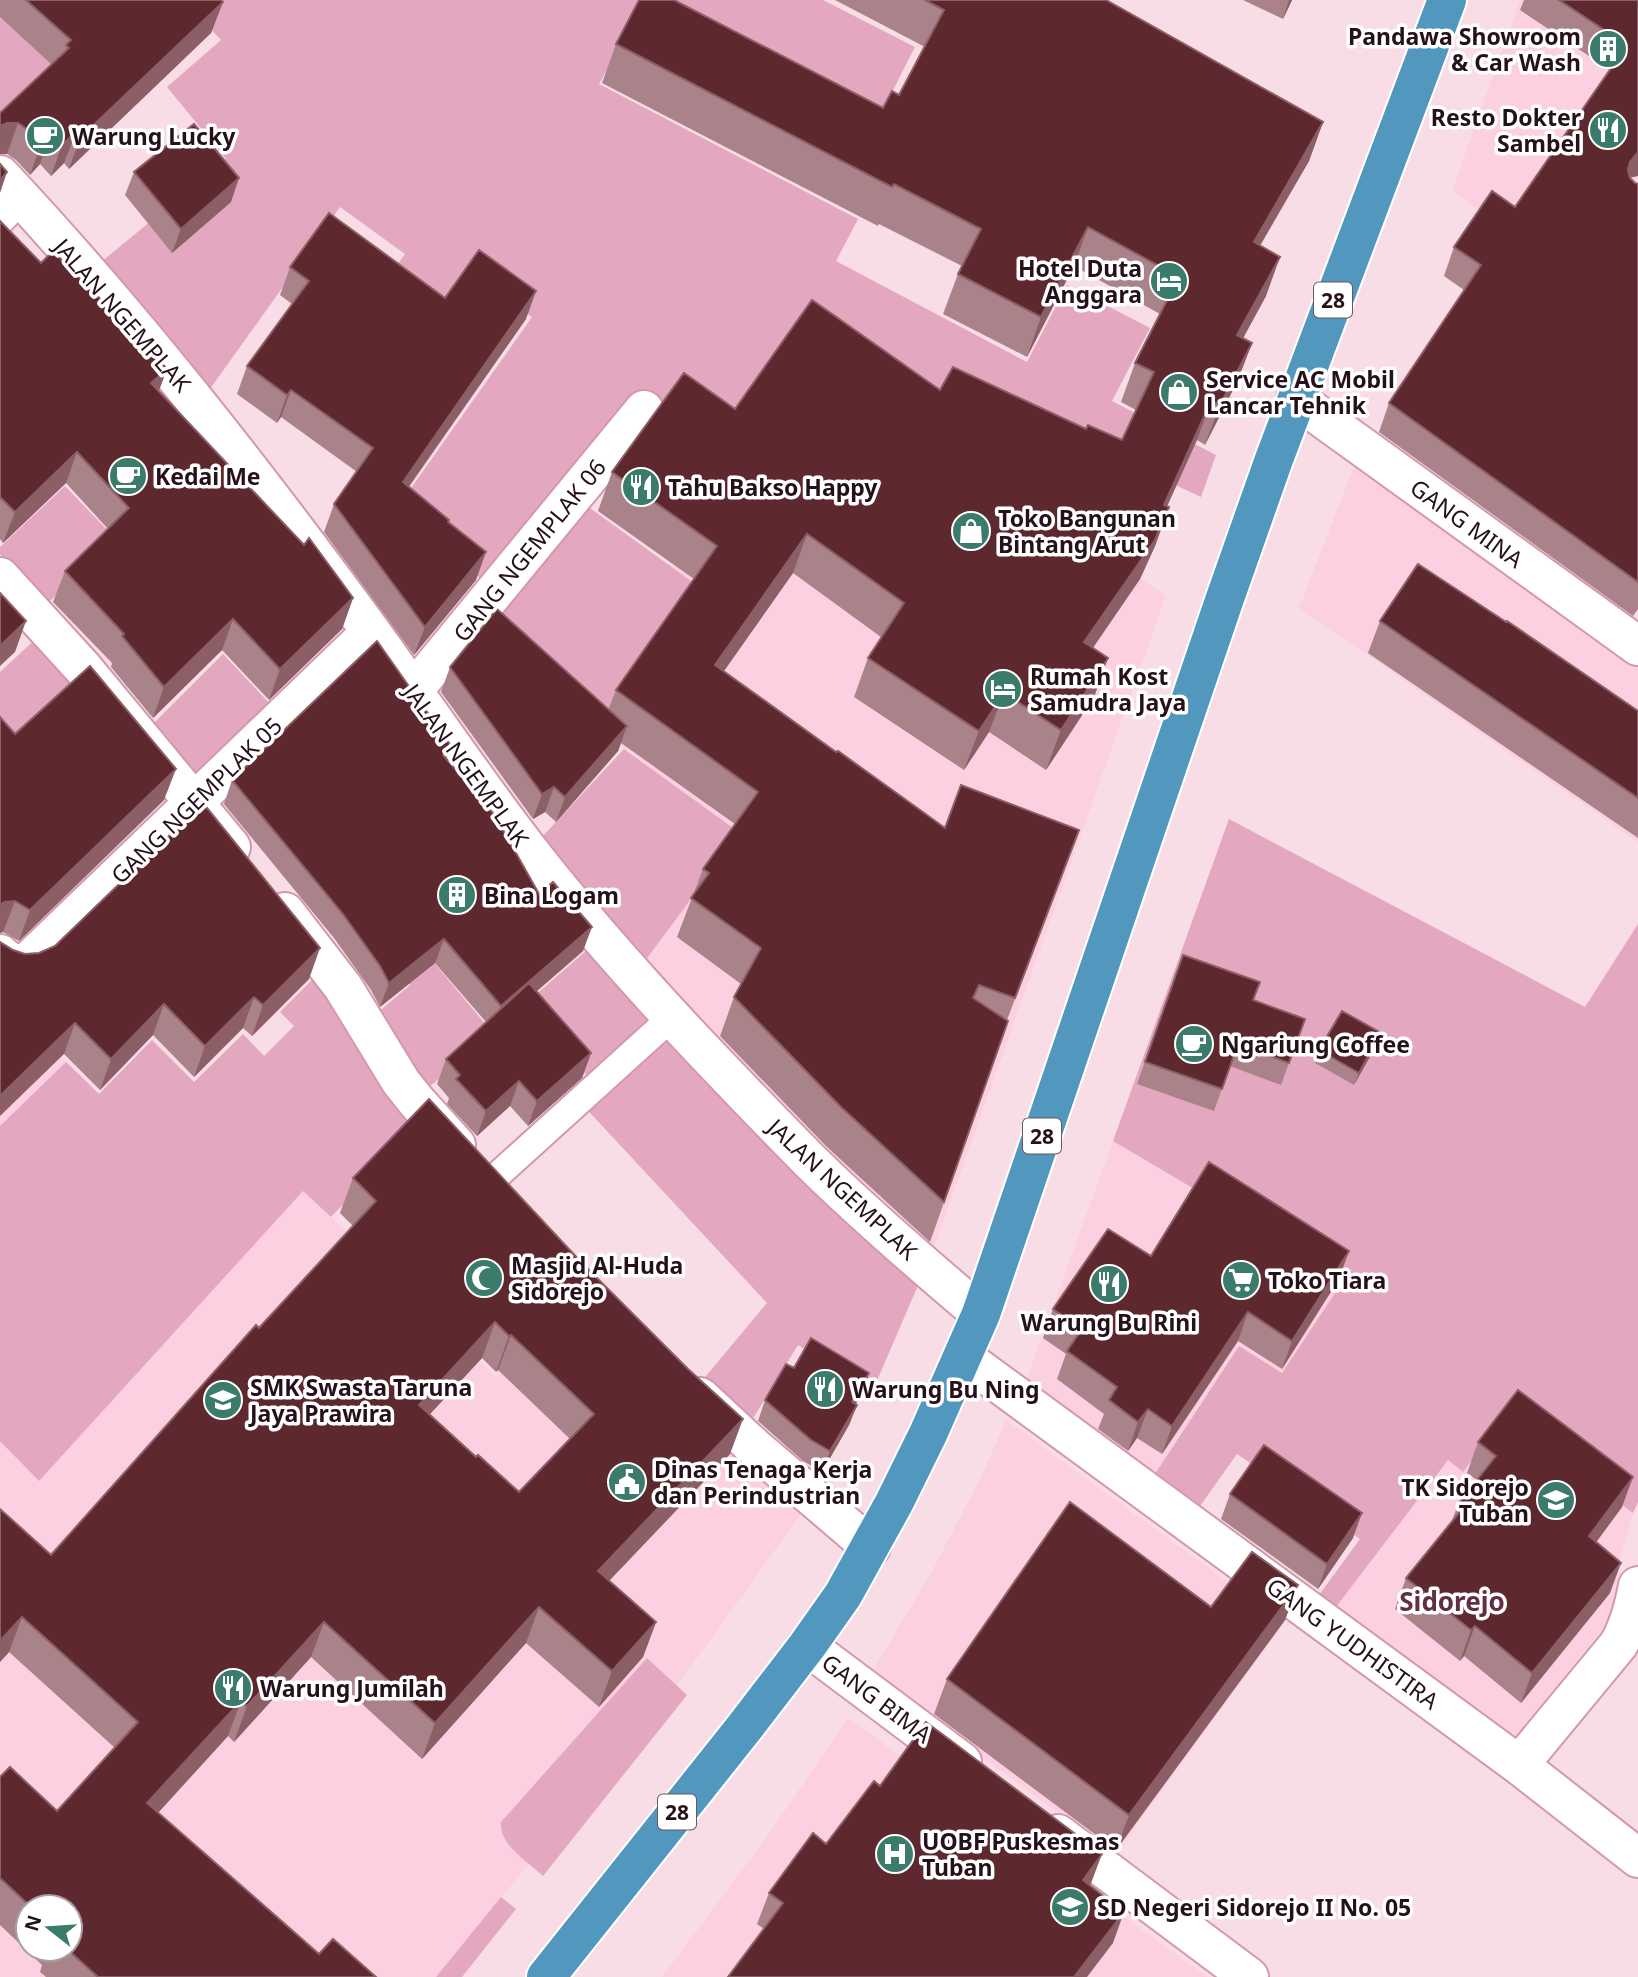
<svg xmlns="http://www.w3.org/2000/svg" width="1638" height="1977" viewBox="0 0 1638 1977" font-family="'Noto Sans',sans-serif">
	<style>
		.built { fill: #fcd0e0; fill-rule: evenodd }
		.green { fill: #e3a8bf }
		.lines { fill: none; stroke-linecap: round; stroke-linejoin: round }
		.lane-casing { stroke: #d497ae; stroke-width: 30 }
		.street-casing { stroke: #d497ae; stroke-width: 42 }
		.highway-casing { stroke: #fff; stroke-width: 42 }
		.lane { stroke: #fff; stroke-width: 26 }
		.street { stroke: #fff; stroke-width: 38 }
		.highway { stroke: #5197be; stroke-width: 38 }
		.wall { fill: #aa828a; fill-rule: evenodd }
		.shaded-wall { fill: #8c5e65 }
		.building { fill: #5d282e; stroke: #8c5e65; stroke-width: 2; fill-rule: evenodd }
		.labels { text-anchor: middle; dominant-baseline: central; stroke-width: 7; stroke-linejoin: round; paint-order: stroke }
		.shield { fill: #fff; stroke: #67585f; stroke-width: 2 }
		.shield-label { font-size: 21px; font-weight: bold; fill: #26101a }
		.poi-label { font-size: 23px; font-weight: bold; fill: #26101a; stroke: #fff; text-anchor: start }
		.street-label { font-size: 23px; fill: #26101a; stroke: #fff }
		.quarter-label { font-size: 26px; font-weight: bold; fill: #612e44; stroke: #fff }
	</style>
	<rect width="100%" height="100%" fill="#f8dde6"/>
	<!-- built -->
	<path class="built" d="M1520,0H1638V175L1620,203L1638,324L1452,191Z
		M796,333L1166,596L933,1250L838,1168L642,965L739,833L597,728L698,586L668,564L749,451Z
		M1356,461L1638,660V842L1299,608Z
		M0,994L99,1094L152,1040L331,1217L495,1376L580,1288L806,1507L687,1672L436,1977H0ZM28,1907H70V1949H28Z
		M1113,1141L1345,1278L1282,1374L1239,1346L1153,1477L1025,1384Z
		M1505,1417L1633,1513L1621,1555L1616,1596L1609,1618L1598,1635L1516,1736L1336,1607L1448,1459L1463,1472Z
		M1006,1420L1284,1623L1115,1855L870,1675L931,1573L983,1473Z
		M848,1718L1162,1944L1208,1977H662L766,1838Z"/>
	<!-- green -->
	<path class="green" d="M0,0H132L0,124Z
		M183,0H823L915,47L867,141L633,22L599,84L858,219L836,261L1027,362L1067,285L1150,328L1112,401L1216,455L1201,497L1111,455L726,434L641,393L486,583L397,508L532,317L466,274L433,322L382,285L405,254L340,207L210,389L100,263L226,159L167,87L221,40Z
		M65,486L115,538L47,604L0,554V547Z
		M583,503L698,586L597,728L482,625Z
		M40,635L86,686L0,757V672Z
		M223,654L273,707L196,784L151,726Z
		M624,749L740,833L642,965L540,839Z
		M1229,819L1585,1007L1638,924V1502L1633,1513L1505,1417L1463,1472L1448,1460L1336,1607L1319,1595L1360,1539L1237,1454L1198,1509L1153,1477L1239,1346L1282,1373L1345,1278L1113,1141Z
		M421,947L492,1032L426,1090L375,1015L410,985L396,968Z
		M588,949L652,1022L590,1079L523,1006Z
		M316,976L418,1127L331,1217L303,1191L39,1481L0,1441V1126L66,1062L99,1094L152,1040L194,1082L243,1034L264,1056L294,1026L280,1012Z
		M659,1030L919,1283L873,1390L798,1345L749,1425L701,1382L767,1303L579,1101Z
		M647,1658L687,1695L543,1876C528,1862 499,1845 501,1822Z
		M501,1897L516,1909L462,1977H436Z"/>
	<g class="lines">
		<defs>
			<path id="lane" d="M0,222L22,199
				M490,1182L672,1017"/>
			<path id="street" d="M0,175C135,319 256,474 372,633C424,705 473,778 527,848C580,916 637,980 696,1043C734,1083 772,1123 811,1162C865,1215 923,1265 981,1314
				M1296,399L1638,646
				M0,577L83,668L231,847
				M413,691L644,410
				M285,912L343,987L401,1082L417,1102L456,1145
				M0,954C11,964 19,967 32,958L371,632
				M963,1357L1519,1765L1638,1858
				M700,1397L755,1448L871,1547
				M807,1646L962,1762
				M1519,1765L1618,1645C1629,1627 1634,1607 1638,1586
				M1058,1834L1249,1977"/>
			<path id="highway" d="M546,1977L744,1728L807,1646L843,1595L894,1503L928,1434L981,1314L1224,601L1273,462L1447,0"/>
		</defs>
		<!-- lane casing -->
		<use href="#lane" class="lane-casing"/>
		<!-- street casing -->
		<use href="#street" class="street-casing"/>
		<!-- highway casing -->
		<use href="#highway" class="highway-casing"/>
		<!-- lane -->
		<use href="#lane" class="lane"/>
		<!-- street -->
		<use href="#street" class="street"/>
		<!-- highway -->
		<use href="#highway" class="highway"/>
	</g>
	<!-- wall -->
	<path class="wall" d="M0,0H221L223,2L211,33L69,169L64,163L51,176L40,164L30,175L16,160L7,154H0L51,64L0,17Z
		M835,0H1106L1323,122L1309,161L1260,246L1266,296L1243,338L1252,343L1237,382L1205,445L1197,440L1167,506L1169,507L1155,546L1140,579L1093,648L1108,658L1094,697L1046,770L989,732L964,770L854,697L868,658L881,637L793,573L723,672L945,828L1079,830L1007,1020L1008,1021L930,1242L826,1146L720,1036L734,997L741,984L677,937L703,869L735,824L621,743L618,751L556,822L545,812L533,819L441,692L450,667L608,710L616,690L694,579L598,511L612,472L735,409L940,390L1122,440L1136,410L1121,402L1135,363L1160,314L1074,266L1027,357L943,314L958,274L962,266L879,224L878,226L602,83L616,44L883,108L899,95L925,47Z
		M1243,0H1292L1283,19Z
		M1524,0H1638V176L1630,178L1635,183L1638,184V609L1633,616L1379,432L1389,403L1464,290L1444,276L1454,247L1515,207L1610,70L1520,10Z
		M134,172L231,202L172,253L125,195Z
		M0,221L41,263L167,369L159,391L353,598L342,629L269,700L222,650L153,718L111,667L112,663L53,602L65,571L108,529L66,483L3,543L0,539Z
		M290,267L445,298L526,319L409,487L449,522L476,580L414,655L324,532L334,504L357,472L281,417L277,423L237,394L247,366L292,304L280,295Z
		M1380,621L1638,711V838L1368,653Z
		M0,717L15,734L164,800L19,941L3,932L0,933Z
		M451,746L446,759L539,894L583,951L537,991L591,1053L582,1078L528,1126L510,1106L477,1136L447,1104L449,1098L437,1084L446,1059L486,1022L435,963L380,1007L371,990L334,938L224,804L232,780Z
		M13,950L25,954L309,979L252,1036L243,1028L194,1077L153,1035L100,1090L64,1054Z
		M1183,955L1253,1000L1305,1019L1281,1085L1230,1066L1214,1111L1137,1084Z
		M1381,1033L1376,1046L1354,1085L1315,1063L1319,1050Z
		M353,1178L730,1454L609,1581L656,1622L643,1657L599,1707L526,1643L422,1759L311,1657L234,1742L228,1736L158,1813L319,1954L376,1977H46L40,1972L42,1965L0,1925V1777L57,1811L115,1748L9,1652L0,1662L51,1555L353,1226L340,1213ZM482,1358L496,1372L498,1370L570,1439L519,1492L476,1457L429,1415ZM28,1907H70V1949H28Z
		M1151,1256L1339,1279L1282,1369L1238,1341L1162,1454L1137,1438L1128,1451L1098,1429L1104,1414L1057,1379L1066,1354L1043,1338L1053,1309Z
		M794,1368L862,1393L856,1404L857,1405L849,1425L822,1472L803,1461L758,1421L765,1400Z
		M1478,1442L1622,1507L1596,1542L1610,1593L1521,1703L1464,1656L1460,1661L1395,1609L1406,1578L1452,1521L1458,1504L1477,1480L1467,1473Z
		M1230,1494L1353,1538L1318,1589L1221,1519Z
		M1298,1585L1285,1620L1116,1850L934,1714L947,1679Z
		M880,1786L1090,1886L1113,1943L764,1929L757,1924L769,1893L826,1844Z"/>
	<!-- shaded-wall -->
	<path class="shaded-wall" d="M1289,0H1292L1283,19Z
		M223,2L211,33L69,169L80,138Z
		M1323,122L1309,161L1239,281L1254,242Z
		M7,123H18L7,154H0V126Z
		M76,132L64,163L51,176L62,145Z
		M51,133L40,164L30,175L41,144Z
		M1638,152V176L1630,177L1619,191L1630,162Z
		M7,172L0,193V180Z
		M239,178L231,202L172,253L181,229Z
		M1088,227L1074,266L1027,357L1041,317Z
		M1280,257L1266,296L1223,375L1237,335Z
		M536,291L526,319L392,510L403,482Z
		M1252,343L1237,382L1205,445L1220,405Z
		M167,369L155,400L151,383Z
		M291,390L281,417L277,423L287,395Z
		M1211,401L1197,440L1150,544L1164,505Z
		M77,452L66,483L3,543L15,512Z
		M1169,507L1155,546L1140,579L1070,681L1084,642Z
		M807,534L793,573L700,705L715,665Z
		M486,552L476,580L414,655L425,627Z
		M353,598L342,629L269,700L280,669Z
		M233,619L222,650L153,718L164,687Z
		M26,621L15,652L0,666V646Z
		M1108,658L1094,697L1046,770L1061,730Z
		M1004,693L989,732L964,770L979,731Z
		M627,726L618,751L556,822L565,797Z
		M451,746L442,770L443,755Z
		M176,769L164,800L19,941L30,910Z
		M554,787L545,812L533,819L542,794Z
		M15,901L3,932L0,933V905L5,902Z
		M592,927L583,951L492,1030L501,1006Z
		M444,939L435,963L380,1007L389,983Z
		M320,948L309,979L252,1036L263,1005Z
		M254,997L243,1028L194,1077L205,1046Z
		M164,1004L153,1035L100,1090L111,1059Z
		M75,1023L64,1054L0,1116V1096Z
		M1381,1033L1376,1046L1354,1085L1359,1073Z
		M591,1053L582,1078L528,1126L537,1101Z
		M519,1081L510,1106L477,1136L486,1111Z
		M1349,1251L1339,1279L1282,1369L1292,1341Z
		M1248,1312L1238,1341L1162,1454L1172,1426Z
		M495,1322L482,1358L406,1440L419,1405Z
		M511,1335L498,1370L496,1372L509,1336Z
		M869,1373L862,1393L845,1423L852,1402Z
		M857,1405L849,1425L822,1472L830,1451Z
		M1148,1409L1137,1438L1128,1451L1138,1422Z
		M743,1419L730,1454L585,1606L598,1571Z
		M1633,1477L1622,1507L1578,1567L1589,1536Z
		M1362,1513L1353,1538L1318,1589L1327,1564Z
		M1621,1563L1610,1593L1521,1703L1532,1673Z
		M1298,1585L1285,1620L1116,1850L1129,1815Z
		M539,1607L526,1643L422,1759L435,1723Z
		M22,1617L9,1652L0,1662V1641Z
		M324,1622L311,1657L234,1742L247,1706Z
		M656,1622L643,1657L599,1707L612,1671Z
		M1475,1626L1464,1656L1460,1661L1471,1630Z
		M241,1701L228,1736L134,1839L147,1803Z
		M1102,1854L1090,1886L1083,1880Z
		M1124,1912L1113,1943L1087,1977H1074Z"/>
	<!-- building -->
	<path class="building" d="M26,0H221L223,2L80,138L76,132L62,145L51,133L41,144L27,129L18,123H7L0,126V113L69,48L66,45L71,40Z
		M639,0H674L883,108L892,91L899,95L944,10L925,0H1106L1323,122L1254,242L1280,257L1237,335L1252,343L1220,405L1211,401L1164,505L1169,507L1155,540L1084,642L1108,658L1061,730L1004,693L979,731L868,658L904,603L807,534L715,665L836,752L838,751L945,828L961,785L1079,830L1015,998L979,985L973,998L1008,1021L944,1202L841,1107L734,997L761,948L691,898L709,873L703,869L758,792L616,690L717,546L612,472L684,373L735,409L812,300L940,390L953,367L1086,429L1088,425L1122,440L1154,372L1135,363L1179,277L1088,227L1041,317L958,274L981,229L894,184L892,187L616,44Z
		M1559,0H1638V152L1630,162L1628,170L1630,178L1635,183L1638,184V582L1389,403L1481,265L1454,247L1492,191L1515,207L1627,45Z
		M194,124L239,178L181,229L134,172Z
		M0,164L7,172L0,180Z
		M329,213L445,298L479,250L536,291L403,482L449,520L448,522L486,552L425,627L334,504L373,448L291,390L287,395L247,366L309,281L290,267Z
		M0,221L41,263L53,251L129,328L167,369L151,383L304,545L309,538L353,598L280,669L233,619L164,687L122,636L124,634L65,571L129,508L77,452L15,512L0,497Z
		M1418,564L1506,622L1507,621L1638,711V798L1380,621Z
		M0,593L26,621L0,646Z
		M497,609L627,726L565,797L554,787L542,794L450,667Z
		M377,641L451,746L443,755L494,814L539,894L553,882L592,927L501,1006L444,939L389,983L380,966L343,914L232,780Z
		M90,666L176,769L30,910L15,901L5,902L0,905V717L15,734Z
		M203,803L320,948L263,1005L254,997L205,1046L164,1004L111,1059L75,1023L0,1096V942L13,950L25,954L39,953L55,946Z
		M1183,955L1260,982L1253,1000L1305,1019L1289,1063L1238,1044L1222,1089L1145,1062Z
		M529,983L591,1053L537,1101L519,1081L486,1111L456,1079L460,1075L446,1059Z
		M1342,1011L1381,1033L1359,1073L1319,1050Z
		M429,1099L581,1262L688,1369L743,1419L598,1571L656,1622L612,1671L539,1607L435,1723L324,1622L247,1706L241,1701L147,1803L319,1954L333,1939L376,1977H98L67,1949H70V1907H31L0,1878V1777L10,1767L57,1811L138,1722L22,1617L0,1641V1509L51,1555L256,1325L259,1328L376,1201L353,1178ZM495,1322L509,1336L511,1335L594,1414L519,1492L478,1455L476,1457L419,1405Z
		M1209,1162L1349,1251L1292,1341L1248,1312L1172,1426L1148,1409L1138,1422L1109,1400L1117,1387L1067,1351L1082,1329L1053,1309L1108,1229L1151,1256Z
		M811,1338L869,1373L852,1402L857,1405L830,1451L811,1440L765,1400L786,1364L794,1368Z
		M1518,1390L1633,1477L1589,1536L1621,1563L1532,1673L1475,1626L1471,1630L1406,1578L1463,1508L1458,1504L1496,1456L1478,1442Z
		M1264,1445L1362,1513L1327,1564L1230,1494Z
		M1070,1502L1211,1607L1252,1552L1298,1585L1129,1815L947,1679Z
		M926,1722L1102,1854L1083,1880L1124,1912L1074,1977H728L783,1903L769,1893L813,1833L826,1844L874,1781L880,1786Z"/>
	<!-- icons -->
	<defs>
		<symbol id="building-disc" viewBox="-11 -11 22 22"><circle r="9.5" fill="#3a7b6b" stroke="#fff"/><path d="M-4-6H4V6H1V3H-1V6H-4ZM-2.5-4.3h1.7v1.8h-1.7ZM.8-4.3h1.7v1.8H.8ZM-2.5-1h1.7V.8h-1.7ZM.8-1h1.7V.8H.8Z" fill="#fff"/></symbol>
		<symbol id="restaurant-disc" viewBox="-11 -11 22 22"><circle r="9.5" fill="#3a7b6b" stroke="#fff"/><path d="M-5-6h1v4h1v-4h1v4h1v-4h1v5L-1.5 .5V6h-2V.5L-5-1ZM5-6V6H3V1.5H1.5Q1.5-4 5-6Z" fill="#fff"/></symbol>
		<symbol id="cafe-disc" viewBox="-11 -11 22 22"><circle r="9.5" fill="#3a7b6b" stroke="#fff"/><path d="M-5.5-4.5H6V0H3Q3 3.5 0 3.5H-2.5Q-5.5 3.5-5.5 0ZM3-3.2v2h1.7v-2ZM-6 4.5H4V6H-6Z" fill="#fff"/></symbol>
		<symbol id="hotel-disc" viewBox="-11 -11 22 22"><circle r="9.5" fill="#3a7b6b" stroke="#fff"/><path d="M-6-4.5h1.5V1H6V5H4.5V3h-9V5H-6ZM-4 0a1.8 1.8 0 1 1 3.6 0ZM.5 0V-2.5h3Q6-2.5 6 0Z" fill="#fff"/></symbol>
		<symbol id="shop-disc" viewBox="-11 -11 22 22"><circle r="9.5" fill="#3a7b6b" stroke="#fff"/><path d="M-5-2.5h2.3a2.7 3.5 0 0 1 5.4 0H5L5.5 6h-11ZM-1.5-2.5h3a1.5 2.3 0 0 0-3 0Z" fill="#fff"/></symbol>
		<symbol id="mosque-disc" viewBox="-11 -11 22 22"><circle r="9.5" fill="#3a7b6b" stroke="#fff"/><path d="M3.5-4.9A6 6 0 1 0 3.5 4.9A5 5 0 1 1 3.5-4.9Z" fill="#fff"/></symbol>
		<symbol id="supermarket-disc" viewBox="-11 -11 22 22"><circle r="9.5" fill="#3a7b6b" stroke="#fff"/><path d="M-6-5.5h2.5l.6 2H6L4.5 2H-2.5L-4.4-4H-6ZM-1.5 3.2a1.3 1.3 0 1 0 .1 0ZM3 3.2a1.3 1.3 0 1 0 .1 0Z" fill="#fff"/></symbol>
		<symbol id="school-disc" viewBox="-11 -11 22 22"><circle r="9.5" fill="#3a7b6b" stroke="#fff"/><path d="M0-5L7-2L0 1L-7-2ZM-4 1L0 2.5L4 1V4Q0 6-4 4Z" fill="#fff"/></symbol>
		<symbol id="civic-disc" viewBox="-11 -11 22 22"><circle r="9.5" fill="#3a7b6b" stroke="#fff"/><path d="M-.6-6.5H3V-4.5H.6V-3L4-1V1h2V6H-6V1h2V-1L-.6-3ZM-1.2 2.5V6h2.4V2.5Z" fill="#fff"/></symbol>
		<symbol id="hospital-disc" viewBox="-11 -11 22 22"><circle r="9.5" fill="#3a7b6b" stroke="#fff"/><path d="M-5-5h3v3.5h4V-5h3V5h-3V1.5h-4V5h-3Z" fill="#fff"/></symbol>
	</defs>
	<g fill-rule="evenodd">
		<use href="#building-disc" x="1586" y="27" width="44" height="44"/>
		<use href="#restaurant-disc" x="1586" y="108" width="44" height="44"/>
		<use href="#cafe-disc" x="23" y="114" width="44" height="44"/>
		<use href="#hotel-disc" x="1147" y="259" width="44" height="44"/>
		<use href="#shop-disc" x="1157" y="370" width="44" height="44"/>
		<use href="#cafe-disc" x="106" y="454" width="44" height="44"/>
		<use href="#restaurant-disc" x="619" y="465" width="44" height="44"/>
		<use href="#shop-disc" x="949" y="509" width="44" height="44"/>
		<use href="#hotel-disc" x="981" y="667" width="44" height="44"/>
		<use href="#building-disc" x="435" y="873" width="44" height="44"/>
		<use href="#cafe-disc" x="1172" y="1022" width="44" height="44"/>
		<use href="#mosque-disc" x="462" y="1256" width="44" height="44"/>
		<use href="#supermarket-disc" x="1219" y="1258" width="44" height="44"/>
		<use href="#restaurant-disc" x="1087" y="1262" width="44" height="44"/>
		<use href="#restaurant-disc" x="803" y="1367" width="44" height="44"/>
		<use href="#school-disc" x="201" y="1378" width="44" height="44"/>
		<use href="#civic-disc" x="605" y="1460" width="44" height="44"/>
		<use href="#school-disc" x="1534" y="1478" width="44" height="44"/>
		<use href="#restaurant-disc" x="211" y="1666" width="44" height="44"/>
		<use href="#hospital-disc" x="873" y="1832" width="44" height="44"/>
		<use href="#school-disc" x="1048" y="1885" width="44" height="44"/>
	</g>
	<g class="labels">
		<!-- shield labels -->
		<g class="shield">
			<rect x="1314" y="282.5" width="38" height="35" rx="5"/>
			<rect x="1023" y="1118.5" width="38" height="35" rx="5"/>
			<rect x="658" y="1794.5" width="38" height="35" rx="5"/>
		</g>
		<g class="shield-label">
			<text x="1333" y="300">28</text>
			<text x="1042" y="1136">28</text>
			<text x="677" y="1812">28</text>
		</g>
		<!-- poi labels -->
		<g class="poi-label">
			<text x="1581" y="36" text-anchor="end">Pandawa Showroom<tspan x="1581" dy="26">&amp; Car Wash</tspan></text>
			<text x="1581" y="117" text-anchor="end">Resto Dokter<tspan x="1581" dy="26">Sambel</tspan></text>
			<text x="72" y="136">Warung Lucky</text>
			<text x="1142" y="268" text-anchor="end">Hotel Duta<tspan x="1142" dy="26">Anggara</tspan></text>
			<text x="1206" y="379">Service AC Mobil<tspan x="1206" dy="26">Lancar Tehnik</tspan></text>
			<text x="155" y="476">Kedai Me</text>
			<text x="668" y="487">Tahu Bakso Happy</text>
			<text x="998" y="518">Toko Bangunan<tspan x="998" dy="26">Bintang Arut</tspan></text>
			<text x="1030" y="676">Rumah Kost<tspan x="1030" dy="26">Samudra Jaya</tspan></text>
			<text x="484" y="895">Bina Logam</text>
			<text x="1221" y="1044">Ngariung Coffee</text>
			<text x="511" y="1265">Masjid Al-Huda<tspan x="511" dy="26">Sidorejo</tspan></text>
			<text x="1268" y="1280">Toko Tiara</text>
			<text x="1109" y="1322" text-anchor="middle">Warung Bu Rini</text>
			<text x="250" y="1387">SMK Swasta Taruna<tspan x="250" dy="26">Jaya Prawira</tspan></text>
			<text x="852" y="1389">Warung Bu Ning</text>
			<text x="654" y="1469">Dinas Tenaga Kerja<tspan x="654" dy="26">dan Perindustrian</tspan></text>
			<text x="1529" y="1487" text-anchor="end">TK Sidorejo<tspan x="1529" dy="26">Tuban</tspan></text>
			<text x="260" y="1688">Warung Jumilah</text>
			<text x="922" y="1841">UOBF Puskesmas<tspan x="922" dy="26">Tuban</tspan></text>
			<text x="1097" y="1907">SD Negeri Sidorejo II No. 05</text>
		</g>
		<!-- street labels -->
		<g class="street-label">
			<text transform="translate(123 315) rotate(49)">JALAN NGEMPLAK</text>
			<text transform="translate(1467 523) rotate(36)">GANG MINA</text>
			<text transform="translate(529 550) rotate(-51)">GANG NGEMPLAK 06</text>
			<text transform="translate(467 765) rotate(54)">JALAN NGEMPLAK</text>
			<text transform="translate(196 800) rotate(-44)">GANG NGEMPLAK 05</text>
			<text transform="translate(843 1189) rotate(43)">JALAN NGEMPLAK</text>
			<text transform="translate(1353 1643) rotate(36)">GANG YUDHISTIRA</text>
			<text transform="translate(877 1698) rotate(37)">GANG BIMA</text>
		</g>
		<!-- quarter labels -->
		<g class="quarter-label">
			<text x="1452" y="1601">Sidorejo</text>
		</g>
	</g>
	<!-- north arrow -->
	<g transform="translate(49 1928) rotate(287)"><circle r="33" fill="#ffffff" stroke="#a89fa3" stroke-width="2"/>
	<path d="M0-5L12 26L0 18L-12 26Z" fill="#3a7b6b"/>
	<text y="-10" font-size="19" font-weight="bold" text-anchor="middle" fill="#26101a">N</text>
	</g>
</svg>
